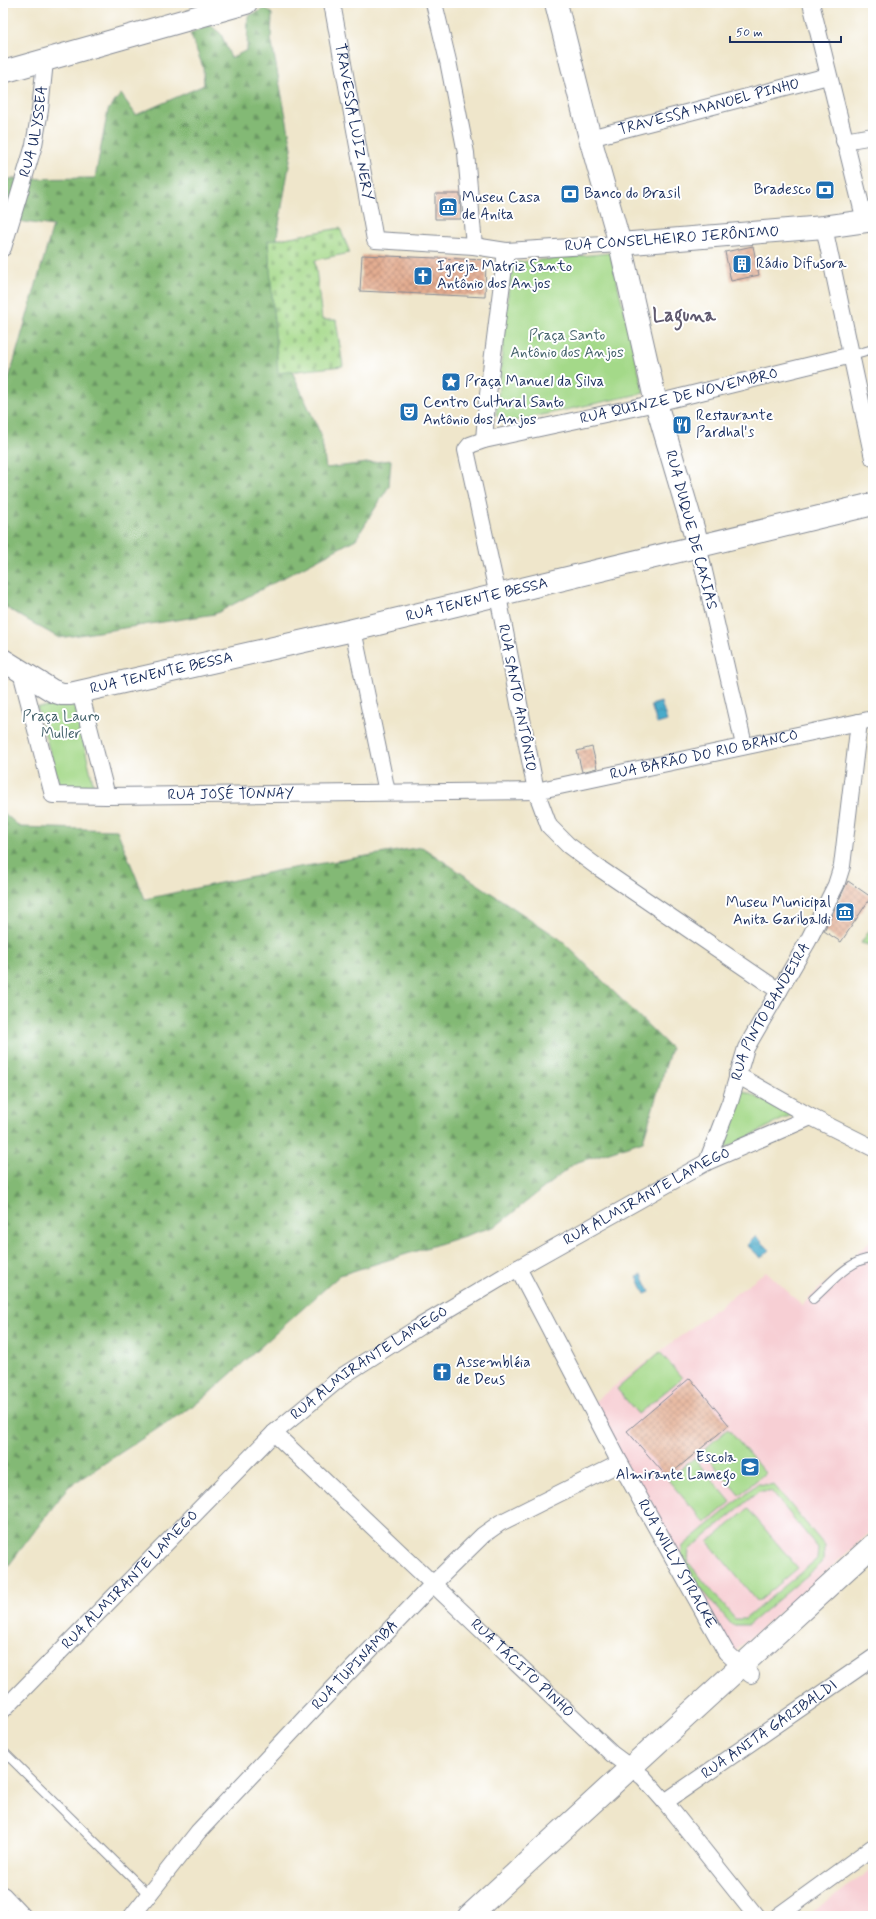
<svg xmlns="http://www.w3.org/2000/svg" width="876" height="1919" viewBox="0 0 876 1919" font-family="Mynerve,sans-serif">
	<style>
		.built { fill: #f7cfd4 }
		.forest { fill: url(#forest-firs); stroke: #4f746a }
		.cemetery { fill: url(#cemetery-stones); stroke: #608474 }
		.green { fill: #a4d989; stroke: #608474; fill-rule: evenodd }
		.water { fill: url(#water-waves); stroke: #326d94 }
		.building { fill: url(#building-cross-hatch) }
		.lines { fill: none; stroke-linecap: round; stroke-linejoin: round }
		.lane-casing { stroke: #858a94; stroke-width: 10 }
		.street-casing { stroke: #858a94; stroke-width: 18 }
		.secondary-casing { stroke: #858a94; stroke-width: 24 }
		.lane { stroke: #fff; stroke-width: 8 }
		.street { stroke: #fff; stroke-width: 16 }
		.secondary { stroke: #fff; stroke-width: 22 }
		.labels { text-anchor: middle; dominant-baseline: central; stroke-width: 4; stroke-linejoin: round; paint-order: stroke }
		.street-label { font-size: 15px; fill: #1b2f5e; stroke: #fff }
		.poi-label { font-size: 15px; fill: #1b2f5e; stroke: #fff; text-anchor: start }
		.park-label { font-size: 15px; fill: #44626b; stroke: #fff }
		.district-label { font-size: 19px; font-weight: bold; fill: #615b70; stroke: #fff }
	</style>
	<defs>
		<pattern id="forest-firs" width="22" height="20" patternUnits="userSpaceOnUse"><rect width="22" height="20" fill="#83b975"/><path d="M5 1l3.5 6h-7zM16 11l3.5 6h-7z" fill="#6a9763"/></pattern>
		<pattern id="cemetery-stones" width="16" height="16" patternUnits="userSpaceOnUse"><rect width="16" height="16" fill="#a4d989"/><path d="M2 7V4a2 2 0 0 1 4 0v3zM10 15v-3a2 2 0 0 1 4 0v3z" fill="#8dbb79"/></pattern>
		<pattern id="water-waves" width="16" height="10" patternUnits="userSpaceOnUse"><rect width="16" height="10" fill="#4aabca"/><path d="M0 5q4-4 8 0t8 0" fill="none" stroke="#3d8ca7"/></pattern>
		<pattern id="building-cross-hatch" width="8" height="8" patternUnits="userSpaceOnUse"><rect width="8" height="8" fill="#e4ad91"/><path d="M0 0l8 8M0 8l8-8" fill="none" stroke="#b88d7a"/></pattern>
	</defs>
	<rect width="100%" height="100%" fill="#fff"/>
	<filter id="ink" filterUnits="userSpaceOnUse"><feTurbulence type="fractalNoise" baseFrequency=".025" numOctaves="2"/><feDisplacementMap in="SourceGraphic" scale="8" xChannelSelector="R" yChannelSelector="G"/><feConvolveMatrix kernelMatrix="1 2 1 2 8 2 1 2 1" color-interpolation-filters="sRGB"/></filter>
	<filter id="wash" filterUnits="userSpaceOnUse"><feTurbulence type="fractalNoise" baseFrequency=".012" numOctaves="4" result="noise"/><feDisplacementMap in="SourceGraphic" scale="16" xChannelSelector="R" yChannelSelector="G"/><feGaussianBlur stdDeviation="0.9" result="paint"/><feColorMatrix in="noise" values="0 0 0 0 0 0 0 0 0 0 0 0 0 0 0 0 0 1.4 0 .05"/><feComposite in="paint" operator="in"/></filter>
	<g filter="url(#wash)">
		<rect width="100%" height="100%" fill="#efe6cb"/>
		<!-- built -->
		<path class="built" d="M873,1238V1530L732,1654L591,1404L766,1271L802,1305Z
			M873,1868V1916H806Z"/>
		<!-- forest -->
		<path class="forest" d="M266,8L272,14L271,39L292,148L277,236L284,354L321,435L326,468L391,460L389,486L356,539L215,614L59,638L3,606V399L53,226L3,219V179L95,178L108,110L121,94L136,115L204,85L203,67L190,33L210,25L221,34L231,58L247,50L248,16Z
			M3,812L20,827L117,830L145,899L281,870L422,847L560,939L671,1048L643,1141L575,1163L496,1226L340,1275L203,1399L68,1487L3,1573Z"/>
		<!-- cemetery -->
		<path class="cemetery" d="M340,228L350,253L315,260L322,320H336L343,366L278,373L268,241Z"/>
		<!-- green -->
		<path class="green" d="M610,253L644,393L514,421L503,420L496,415L511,263Z
			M75,706L94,787H60L37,707Z
			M873,925V946L861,943Z
			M739,1089L793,1114L718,1152Z
			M660,1352L682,1378L638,1414L617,1389Z
			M728,1429L765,1473L739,1495L702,1451Z
			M694,1458L731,1502L705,1523L668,1480Z
			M757,1484L774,1485L825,1546V1552L822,1563L748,1625H732L681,1565L680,1558L683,1546ZM759,1491H771L818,1548L817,1559L745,1619H735L688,1562L689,1550Z
			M748,1509L798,1568L758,1602L708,1542Z"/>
		<!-- water -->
		<path class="water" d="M661,702L667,721L657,724L651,705Z
			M756,1236L770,1250L761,1258L747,1245Z
			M642,1275L650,1292L645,1294L637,1277Z"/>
		<g id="blocks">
			<!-- building -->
			<path class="building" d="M435,194H460L461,219H435Z
				M753,246L759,275L731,281L725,252Z
				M362,255L486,260L485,297L360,291Z
				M592,747L597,768L582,772L577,751Z
				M848,881L871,897L841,942L824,931Z
				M690,1378L729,1425L667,1477L627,1431Z"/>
		</g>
	</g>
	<g filter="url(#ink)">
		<use href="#blocks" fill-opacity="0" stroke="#858a94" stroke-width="1"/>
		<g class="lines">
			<defs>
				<path id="lane" d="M852,355L873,349
					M813,1299C830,1284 849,1259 873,1258
					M3,1751L148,1894"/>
				<g id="street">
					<path id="s1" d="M332,3L375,240L474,246L506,251L620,244"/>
					<path d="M434,3L448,61L466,153L474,246"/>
					<path d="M811,3L865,221"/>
					<path id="s2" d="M590,138L828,76"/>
					<path d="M844,141L873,136"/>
					<path d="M824,227L873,458"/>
					<path id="s3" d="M3,248L34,145L40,110L45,61"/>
					<path d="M484,440L487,402L506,251"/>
					<path d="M698,545L744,745"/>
					<path d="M353,630L387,792"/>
					<path id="s4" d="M21,672L53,795L107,796L536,791L873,719"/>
					<path d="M80,692L107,796"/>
					<path id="s5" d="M779,991L596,866L568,845L549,826L536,791L498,596L466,450L470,445L484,440L656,403L852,355"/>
					<path d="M737,1075L811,1117L873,1148"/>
					<path id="s6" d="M707,1162L730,1102L746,1048L808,941L836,885L842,866L859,722"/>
					<path id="s7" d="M518,1268L620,1463L726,1652L751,1675"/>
					<path id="s8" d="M274,1433L612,1754L643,1777L665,1802L756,1916"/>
					<path id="s9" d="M3,1710L274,1433L344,1375L419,1327L518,1268L707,1162L811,1117"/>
					<path id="s10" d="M665,1802L873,1658"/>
					<path d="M3,1895L23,1916"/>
					<path id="s11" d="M132,1916L198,1832L305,1718L433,1584L483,1535L500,1523L620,1463"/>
					<path d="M778,1916L873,1847"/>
				</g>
				<g id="secondary">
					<path d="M556,3L590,138L620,244L656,403L698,545"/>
					<path d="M3,72L246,3"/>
					<path d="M620,244L824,227L873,220"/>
					<path id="s12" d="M3,660L53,691L62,694H70L353,630L873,504"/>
					<path d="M469,1916L873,1545"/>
				</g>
			</defs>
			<!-- lane casing -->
			<use href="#lane" class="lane-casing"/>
			<!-- street casing -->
			<use href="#street" class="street-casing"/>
			<!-- secondary casing -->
			<use href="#secondary" class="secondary-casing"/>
			<!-- lane -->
			<use href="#lane" class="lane"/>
			<!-- street -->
			<use href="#street" class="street"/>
			<!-- secondary -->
			<use href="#secondary" class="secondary"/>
		</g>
	</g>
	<!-- icons -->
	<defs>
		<symbol id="bank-square" viewBox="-11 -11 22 22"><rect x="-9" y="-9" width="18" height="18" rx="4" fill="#1f6fb2" stroke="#fff"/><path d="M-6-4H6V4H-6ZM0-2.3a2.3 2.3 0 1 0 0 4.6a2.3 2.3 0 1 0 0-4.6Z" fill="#fff"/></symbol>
		<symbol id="museum-square" viewBox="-11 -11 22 22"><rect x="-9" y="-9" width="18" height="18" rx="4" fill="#1f6fb2" stroke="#fff"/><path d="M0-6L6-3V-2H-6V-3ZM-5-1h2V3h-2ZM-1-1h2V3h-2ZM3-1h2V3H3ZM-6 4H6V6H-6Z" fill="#fff"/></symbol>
		<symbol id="building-square" viewBox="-11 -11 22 22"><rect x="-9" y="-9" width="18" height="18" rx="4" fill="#1f6fb2" stroke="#fff"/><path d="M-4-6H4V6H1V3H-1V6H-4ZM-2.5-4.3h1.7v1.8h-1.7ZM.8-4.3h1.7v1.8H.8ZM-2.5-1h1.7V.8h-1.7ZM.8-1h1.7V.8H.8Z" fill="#fff"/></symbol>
		<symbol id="church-square" viewBox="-11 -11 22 22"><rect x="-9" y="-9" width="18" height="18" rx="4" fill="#1f6fb2" stroke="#fff"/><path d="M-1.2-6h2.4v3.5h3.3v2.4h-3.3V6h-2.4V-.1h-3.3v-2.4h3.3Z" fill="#fff"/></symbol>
		<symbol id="sight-square" viewBox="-11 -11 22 22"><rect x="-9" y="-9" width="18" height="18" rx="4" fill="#1f6fb2" stroke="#fff"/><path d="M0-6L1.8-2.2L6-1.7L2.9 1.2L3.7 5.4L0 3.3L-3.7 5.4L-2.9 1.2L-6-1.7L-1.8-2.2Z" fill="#fff"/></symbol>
		<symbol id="theatre-square" viewBox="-11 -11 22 22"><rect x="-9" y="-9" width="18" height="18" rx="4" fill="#1f6fb2" stroke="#fff"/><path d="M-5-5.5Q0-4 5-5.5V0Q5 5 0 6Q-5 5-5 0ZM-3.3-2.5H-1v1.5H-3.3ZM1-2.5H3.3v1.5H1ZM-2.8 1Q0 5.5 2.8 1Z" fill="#fff"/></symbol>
		<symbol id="restaurant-square" viewBox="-11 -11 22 22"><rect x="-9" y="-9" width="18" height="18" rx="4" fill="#1f6fb2" stroke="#fff"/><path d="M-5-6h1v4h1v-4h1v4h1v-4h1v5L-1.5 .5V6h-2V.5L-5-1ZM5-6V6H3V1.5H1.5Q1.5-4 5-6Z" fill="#fff"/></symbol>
		<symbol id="school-square" viewBox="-11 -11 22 22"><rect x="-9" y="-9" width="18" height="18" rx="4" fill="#1f6fb2" stroke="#fff"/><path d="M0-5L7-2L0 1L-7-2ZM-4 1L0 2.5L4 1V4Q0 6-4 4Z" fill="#fff"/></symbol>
	</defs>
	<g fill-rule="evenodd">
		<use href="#bank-square" x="814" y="179" width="22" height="22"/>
		<use href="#bank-square" x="559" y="183" width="22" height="22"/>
		<use href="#museum-square" x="437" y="196" width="22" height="22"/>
		<use href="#building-square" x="731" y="253" width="22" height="22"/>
		<use href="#church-square" x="412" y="265" width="22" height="22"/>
		<use href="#sight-square" x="440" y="371" width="22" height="22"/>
		<use href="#theatre-square" x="398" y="401" width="22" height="22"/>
		<use href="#restaurant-square" x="671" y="414" width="22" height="22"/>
		<use href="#museum-square" x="834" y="901" width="22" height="22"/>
		<use href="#church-square" x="431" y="1361" width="22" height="22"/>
		<use href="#school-square" x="739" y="1456" width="22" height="22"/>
	</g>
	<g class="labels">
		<!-- street labels -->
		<g class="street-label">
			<text stroke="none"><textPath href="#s2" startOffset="123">TRAVESSA MANOEL PINHO</textPath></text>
			<text stroke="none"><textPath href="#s1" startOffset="121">TRAVESSA LUIZ NERY</textPath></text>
			<text stroke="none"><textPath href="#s3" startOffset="121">RUA ULYSSEA</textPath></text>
			<text transform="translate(672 239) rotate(-4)">RUA CONSELHEIRO JERÔNIMO</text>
			<text stroke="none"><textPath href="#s5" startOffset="890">RUA QUINZE DE NOVEMBRO</textPath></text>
			<text transform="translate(691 530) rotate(75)">RUA DUQUE DE CAXIAS</text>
			<text stroke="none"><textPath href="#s12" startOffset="494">RUA TENENTE BESSA</textPath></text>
			<text stroke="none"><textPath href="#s12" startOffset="170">RUA TENENTE BESSA</textPath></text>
			<text transform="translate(517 698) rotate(79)">RUA SANTO ANTÔNIO</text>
			<text stroke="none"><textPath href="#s4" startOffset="782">RUA BARÃO DO RIO BRANCO</textPath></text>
			<text stroke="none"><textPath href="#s4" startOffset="305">RUA JOSÉ TONNAY</textPath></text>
			<text stroke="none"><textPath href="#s6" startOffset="164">RUA PINTO BANDEIRA</textPath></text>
			<text stroke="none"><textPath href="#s9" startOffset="830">RUA ALMIRANTE LAMEGO</textPath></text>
			<text stroke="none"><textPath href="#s9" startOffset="506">RUA ALMIRANTE LAMEGO</textPath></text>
			<text stroke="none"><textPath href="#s7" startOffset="336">RUA WILLY STRACKE</textPath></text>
			<text stroke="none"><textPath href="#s9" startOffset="182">RUA ALMIRANTE LAMEGO</textPath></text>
			<text stroke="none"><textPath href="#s11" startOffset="336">RUA TUPINAMBA</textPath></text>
			<text stroke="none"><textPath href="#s8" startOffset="342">RUA TÁCITO PINHO</textPath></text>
			<text stroke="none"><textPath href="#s10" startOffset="127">RUA ANITA GARIBALDI</textPath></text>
		</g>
		<!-- poi labels -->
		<g class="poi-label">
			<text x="811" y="190" text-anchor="end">Bradesco</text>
			<text x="584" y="194">Banco do Brasil</text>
			<text x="462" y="198">Museu Casa<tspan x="462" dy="17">de Anita</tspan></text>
			<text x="756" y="264">Rádio Difusora</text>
			<text x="437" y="267">Igreja Matriz Santo<tspan x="437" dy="17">Antônio dos Anjos</tspan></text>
			<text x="465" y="382">Praça Manuel da Silva</text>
			<text x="423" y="403">Centro Cultural Santo<tspan x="423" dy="17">Antônio dos Anjos</tspan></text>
			<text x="696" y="416">Restaurante<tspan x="696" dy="17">Pardhal's</tspan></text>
			<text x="831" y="903" text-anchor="end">Museu Municipal<tspan x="831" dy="17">Anita Garibaldi</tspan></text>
			<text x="456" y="1363">Assembléia<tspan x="456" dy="17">de Deus</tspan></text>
			<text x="736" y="1458" text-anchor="end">Escola<tspan x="736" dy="17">Almirante Lamego</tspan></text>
		</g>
		<!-- park labels -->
		<g class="park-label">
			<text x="567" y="336">Praça Santo<tspan x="567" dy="17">Antônio dos Anjos</tspan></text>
			<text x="61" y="717">Praça Lauro<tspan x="61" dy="17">Muller</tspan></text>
		</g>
		<!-- district labels -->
		<g class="district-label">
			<text x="684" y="315">Laguna</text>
		</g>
	</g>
	<!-- margin -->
	<rect width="876" height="1919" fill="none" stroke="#fff" stroke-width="16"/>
	<!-- scale -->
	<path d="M730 36v6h111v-6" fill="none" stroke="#1b2f5e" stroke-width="2"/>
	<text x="736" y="36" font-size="12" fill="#1b2f5e" stroke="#ffffff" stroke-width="3" paint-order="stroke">50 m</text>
</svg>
